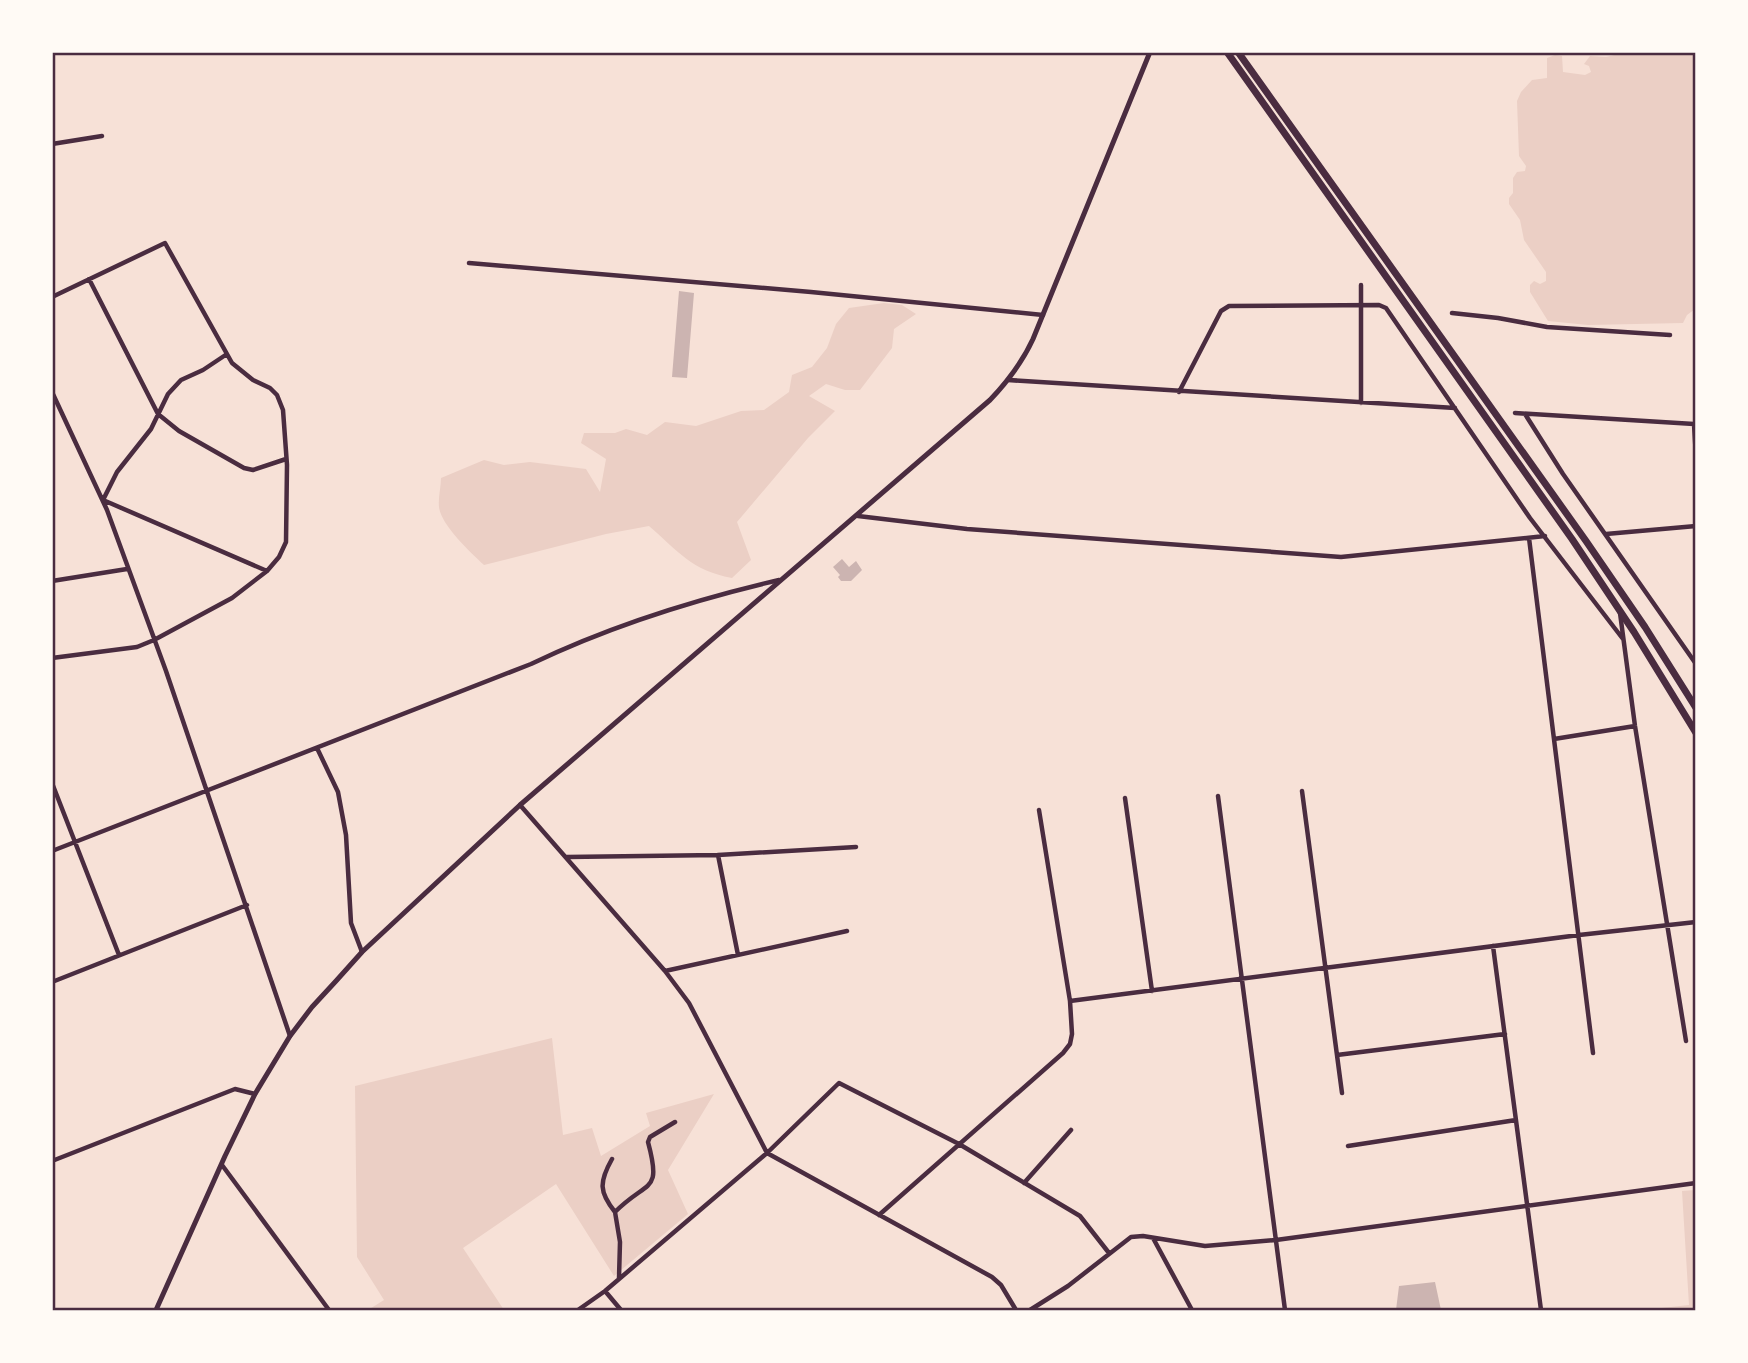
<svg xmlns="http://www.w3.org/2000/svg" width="1748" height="1363" viewBox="0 0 1748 1363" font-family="Commissioner,sans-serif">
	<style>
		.green { fill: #ebcfc5 }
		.building { fill: #ccb4b1 }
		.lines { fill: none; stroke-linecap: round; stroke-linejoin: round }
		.path { stroke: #4a2c40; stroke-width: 2 }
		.minor { stroke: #4a2c40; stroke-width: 4.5 }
		.tertiary { stroke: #4a2c40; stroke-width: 5 }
		.trunk { stroke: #4a2c40; stroke-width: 7 }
		.neatline { fill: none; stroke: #4a2c40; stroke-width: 2.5 }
	</style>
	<rect width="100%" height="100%" fill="#f7e1d7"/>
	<!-- green -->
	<path class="green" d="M1623,53H1695V309L1687,315L1683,323L1588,325L1548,321L1530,292V285L1534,281L1540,284L1546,281V272L1524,240L1520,220L1509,204V198L1513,193V178L1517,172L1525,171L1526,166L1519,156L1517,101L1521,92L1532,80L1547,78V58L1555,55L1562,56L1563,72L1585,75L1591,72L1589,66L1584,64L1590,56L1606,57Z
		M884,303L902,305L916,314L894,329L892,348L860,390H845L826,384L809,396L835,411L808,438L737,522L751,560L732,578C691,570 679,552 649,526L606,534L484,565C470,552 441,525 439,507C438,498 441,487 441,478L484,460L504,465L530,462L586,469L600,492L606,459L581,443L584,433H615L626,429L647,435L665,422L696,426L741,411L764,410L789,392L792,375L812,367L827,348L836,324L849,308Z
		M552,1038L563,1135L592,1128L601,1156L650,1126L646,1113L714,1094L668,1170L688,1214L614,1276L556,1184L463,1248L504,1310H427L425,1308L421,1310H368L384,1300L357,1257L355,1086Z
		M1695,1190V1310H1643L1689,1305L1682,1191Z"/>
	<!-- building -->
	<path class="building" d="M679,291L694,293L687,378L672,377Z
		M842,559L849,567L856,561L862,570L851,581H841L838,577L840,575L833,567Z
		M1435,1282L1441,1310H1396L1399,1286Z"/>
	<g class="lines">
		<!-- path -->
		<path class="path" d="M1694,417L1696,373"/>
		<!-- minor -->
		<path class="minor" d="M52,144L102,136
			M469,263L811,292L1043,315
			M89,279L158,414L179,431L244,468L253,470L286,459
			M52,297L165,243L232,363L253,380L270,388L277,395L283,410L287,465L286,542L279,557L267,571L232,598L154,640L137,647L52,658
			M1452,313L1498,318L1547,327L1670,335
			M227,354L203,370L181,380L168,394L151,429L117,472L103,500L267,571
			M1008,380L1455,408
			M52,392L107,510L166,671L290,1036
			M1179,392L1221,311L1229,306L1379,305L1386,308L1530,518L1623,639
			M1361,403V285
			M1515,413L1694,424L1696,457
			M1525,414L1563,474L1696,664
			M858,516L967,529L1341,557L1545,536
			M1606,534L1696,526
			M1529,538L1593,1053
			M52,581L127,569
			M1620,613L1635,726L1686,1041
			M1554,739L1635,726
			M317,748L338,792L346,835L351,923L362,952
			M52,783L119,955
			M1302,791L1342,1093
			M1218,796L1285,1310
			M1125,798L1152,991
			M520,805L665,971L689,1003L767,1153L992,1277L1001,1285L1016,1310
			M52,851L531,664C610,626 693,600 779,580
			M718,855L738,955
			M567,857L718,855L856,847
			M1493,946L1541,1310
			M665,971L847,931
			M52,982L247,905
			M1070,1001L1579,935L1696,922
			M1337,1055L1505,1034
			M1348,1146L1516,1120
			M612,1159C599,1182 599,1192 615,1212
			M52,1161L235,1089L255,1094
			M222,1165L329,1310
			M1024,1183L1071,1130
			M879,1215L1063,1053L1070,1044L1072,1034L1070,1001L1039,810
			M1153,1238L1192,1310
			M619,1278L620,1242L615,1212C648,1179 662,1194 648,1142L650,1137L675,1122
			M605,1291L621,1310
			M578,1310L605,1291L767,1153L839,1083L959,1144L1080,1216L1109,1253
			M1030,1310L1068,1286L1131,1237L1143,1236L1205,1246L1276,1240L1696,1183"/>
		<!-- tertiary -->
		<path class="tertiary" d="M156,1310L225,1156L255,1094L290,1036L312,1007L336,981L362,952L520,805L990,400C1008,381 1022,363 1033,339L1150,52"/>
		<!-- trunk -->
		<path class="trunk" d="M1227,52L1572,539L1634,632L1696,733
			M1238,52L1586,541L1645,627L1696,708"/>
	</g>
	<!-- border -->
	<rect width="1748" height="1363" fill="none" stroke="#fffaf5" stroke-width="108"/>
	<rect x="54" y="54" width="1640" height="1255" class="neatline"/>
</svg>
